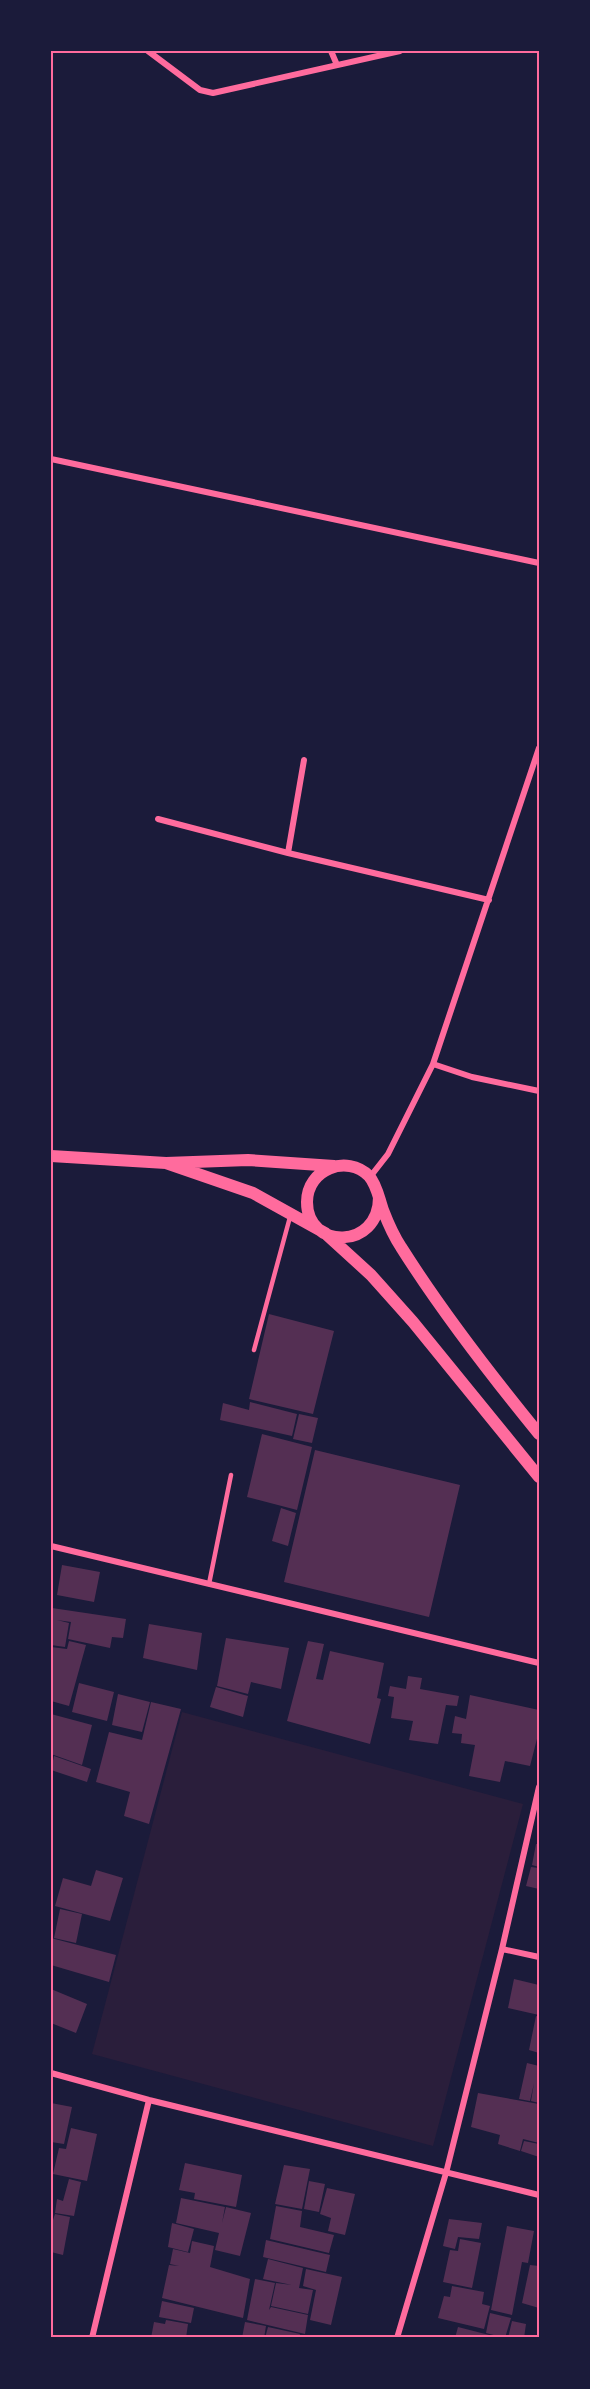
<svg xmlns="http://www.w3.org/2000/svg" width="590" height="2389" viewBox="0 0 590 2389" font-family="'Work Sans',sans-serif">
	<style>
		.green { fill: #2a1e3b }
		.building { fill: #542f53 }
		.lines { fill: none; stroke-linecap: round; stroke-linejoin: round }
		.service { stroke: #ff6b9d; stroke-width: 4.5 }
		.minor { stroke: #ff6b9d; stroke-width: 6 }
		.secondary { stroke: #ff6b9d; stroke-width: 12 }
		.neatline { fill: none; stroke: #ff6b9d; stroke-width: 2 }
	</style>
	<rect width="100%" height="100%" fill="#1b1b3a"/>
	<!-- green -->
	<path class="green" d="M182,1712L523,1804L433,2146L92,2054Z"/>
	<!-- building -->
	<path class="building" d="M269,1314L334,1331L313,1414L249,1399Z
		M250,1402L297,1414L292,1436L220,1420L223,1403L249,1410Z
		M299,1414L318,1418L312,1443L293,1439Z
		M262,1434L312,1447L297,1510L247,1497Z
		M315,1450L460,1485L429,1617L284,1582Z
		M281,1508L296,1513L288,1546L272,1541Z
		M62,1565L100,1572L94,1602L57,1595Z
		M52,1608L126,1619L123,1638L112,1637L110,1648L68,1639L71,1622L57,1620L69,1623L65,1647L51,1645Z
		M149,1624L202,1633L197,1670L143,1658Z
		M226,1638L289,1648L281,1689L251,1682L248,1694L217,1686Z
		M69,1641L86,1645L69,1706L51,1701V1647L67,1649Z
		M308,1641L324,1644L316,1679L323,1680L330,1651L384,1663L377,1698L381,1699L370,1744L287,1721Z
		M408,1676L422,1678L420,1689L459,1696L457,1706L446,1705L438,1744L409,1740L413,1721L391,1718L394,1697L388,1696L390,1686L406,1689Z
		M79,1683L114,1692L107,1721L72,1712Z
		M216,1687L248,1696L243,1717L210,1707Z
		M118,1694L150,1702L142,1732L112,1725Z
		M470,1695L539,1710V1731L530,1766L505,1761L500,1782L469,1776L475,1745L461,1743L462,1734L452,1733L455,1716L466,1719Z
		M151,1702L181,1709L149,1824L124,1816L130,1792L96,1782L109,1732L142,1740Z
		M51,1714L92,1725L82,1765L51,1754Z
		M54,1756L91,1769L87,1782L51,1770Z
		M536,1844H539V1867L532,1865Z
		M531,1867L539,1868V1889L526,1886Z
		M96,1870L123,1878L110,1921L55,1906L63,1878L91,1886Z
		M60,1909L82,1914L76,1943L54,1938Z
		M51,1938L116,1955L109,1982L51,1965Z
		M514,1979L539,1985V2015L508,2008Z
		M51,1989L87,2004L76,2033L51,2023Z
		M536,2016L539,2017V2053L529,2050Z
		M527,2063L539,2066V2103L531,2101L534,2083L530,2101L519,2099Z
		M478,2093L539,2104V2143L523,2139L520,2151L498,2144L500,2135L471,2127Z
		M51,2103L72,2107L64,2144L51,2142Z
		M71,2128L97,2134L87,2181L53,2174L59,2148L66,2149Z
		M524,2141L539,2144V2157L521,2151Z
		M185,2163L242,2175L236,2207L194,2199L195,2193L179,2190Z
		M284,2165L310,2169L302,2209L275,2204Z
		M69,2179L81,2182L74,2216L55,2213L57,2199L63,2201Z
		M309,2181L325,2184L319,2212L304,2209Z
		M327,2188L355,2194L345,2235L328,2231L331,2218L320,2214Z
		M181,2198L225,2207L222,2223L226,2207L251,2213L240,2256L215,2250L219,2233L176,2223Z
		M276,2206L302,2211L300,2227L334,2235L329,2253L270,2239Z
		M55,2214L70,2217L63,2255L51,2252V2226Z
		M449,2219L482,2223L479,2239L458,2237L455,2249L443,2246Z
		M172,2223L194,2229L188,2252L168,2247Z
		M507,2226L534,2231L528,2263L522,2262L512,2315L491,2310Z
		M460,2239L481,2243L472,2288L443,2282L450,2250L458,2251Z
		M266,2240L330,2255L326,2272L263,2257Z
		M192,2241L214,2246L210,2267L250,2279L243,2318L162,2298L169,2265L179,2266L170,2264L173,2249L190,2253Z
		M268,2259L303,2268L299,2288L313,2290L308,2314L271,2306L276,2283L292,2285L263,2279Z
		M530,2265L539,2266V2308L522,2303Z
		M306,2269L342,2277L331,2325L310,2320L316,2290L303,2286Z
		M255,2279L275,2283L269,2310L271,2307L308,2315L305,2334L247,2320Z
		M452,2286L484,2292L482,2304L490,2306L484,2329L438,2318L444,2296L450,2297Z
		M162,2301L194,2308L191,2323L159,2317Z
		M490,2313L511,2318L505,2338L486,2333Z
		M166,2320L188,2324L186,2338H151L154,2322L165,2324Z
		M512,2321L526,2324L524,2338H508Z
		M245,2322L266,2326L264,2338H242Z
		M268,2327L300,2334L299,2338H265Z
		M458,2327L497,2337V2338H455Z"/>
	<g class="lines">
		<!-- service -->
		<path class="service" d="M254,1350L290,1217
			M209,1584L231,1475"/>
		<!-- minor -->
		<path class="minor" d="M148,51L200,90L213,93L400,51
			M331,51L337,65
			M51,459L539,563
			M158,819L288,853L489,900
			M288,853L304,760
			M433,1064L472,1077L539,1091
			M370,1177L388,1154L433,1064L539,748
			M51,1546L539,1663
			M502,1949L539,1957
			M51,2073L149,2100L539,2195
			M92,2338L149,2100
			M397,2338L446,2173L502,1949L539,1787"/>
		<!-- secondary -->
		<path class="secondary" d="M51,1156L166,1163L248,1160L334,1166
			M166,1163L253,1193L325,1233L371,1275L413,1322L539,1477
			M379,1197C379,1250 307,1250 307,1202C307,1169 347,1154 369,1176C377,1185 379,1199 383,1210C388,1223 393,1235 401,1247C442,1312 490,1374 539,1434"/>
	</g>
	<!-- border -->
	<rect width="590" height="2389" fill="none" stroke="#1b1b3a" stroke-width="105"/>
	<rect x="52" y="52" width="486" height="2284" class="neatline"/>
</svg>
